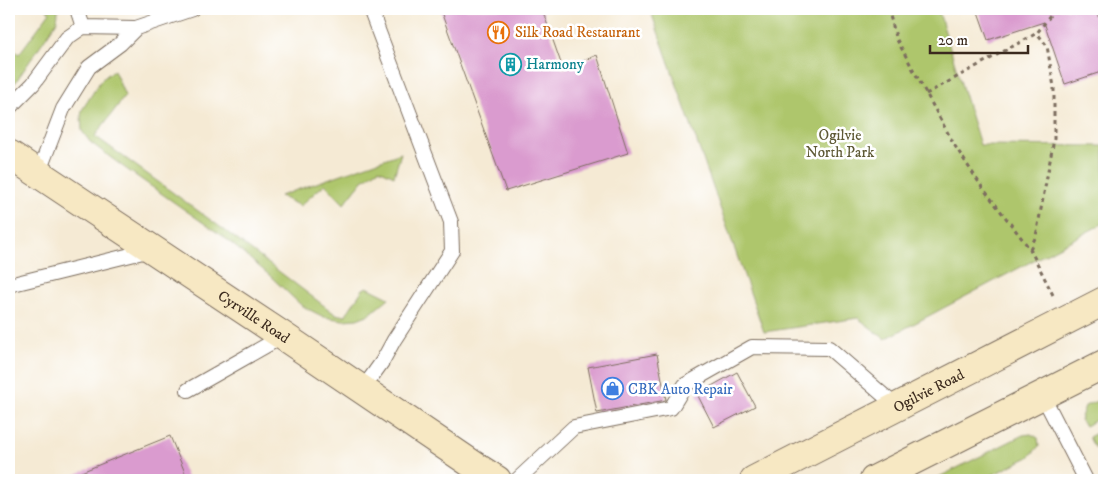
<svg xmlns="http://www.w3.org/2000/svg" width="1113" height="489" viewBox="0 0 1113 489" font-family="'IM FELL DW Pica',serif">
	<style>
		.green { fill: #aec66c; stroke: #747845 }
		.building { fill: #da9bcf }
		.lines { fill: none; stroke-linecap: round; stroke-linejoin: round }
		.service-casing { stroke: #7c6d5e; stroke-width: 16 }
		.secondary-casing { stroke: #7c6d5e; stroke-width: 30 }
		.path { stroke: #7c6d5e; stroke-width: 3; stroke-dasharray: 4 4; stroke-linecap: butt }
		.service { stroke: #fff; stroke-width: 14 }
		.secondary { stroke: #f7e8c3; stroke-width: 28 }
		.labels { text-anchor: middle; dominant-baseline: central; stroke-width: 5; stroke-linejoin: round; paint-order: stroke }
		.food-label { font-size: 15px; fill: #c56008; stroke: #fff; text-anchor: start }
		.culture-label { font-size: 15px; fill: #0d838f; stroke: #fff; text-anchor: start }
		.park-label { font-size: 15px; fill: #5e5935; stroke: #fff }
		.street-label { font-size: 15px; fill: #3b2a1e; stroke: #fff }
		.shop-label { font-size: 15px; fill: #366cbe; stroke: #fff; text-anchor: start }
	</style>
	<rect width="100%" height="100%" fill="#fff"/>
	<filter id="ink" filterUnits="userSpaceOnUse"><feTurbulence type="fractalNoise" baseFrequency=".02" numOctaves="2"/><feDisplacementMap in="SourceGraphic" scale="10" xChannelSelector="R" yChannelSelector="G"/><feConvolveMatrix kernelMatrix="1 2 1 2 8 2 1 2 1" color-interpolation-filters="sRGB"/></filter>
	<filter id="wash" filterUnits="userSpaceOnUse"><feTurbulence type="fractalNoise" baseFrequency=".0096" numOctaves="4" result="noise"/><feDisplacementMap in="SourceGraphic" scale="20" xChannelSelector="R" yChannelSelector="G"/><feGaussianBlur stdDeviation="1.12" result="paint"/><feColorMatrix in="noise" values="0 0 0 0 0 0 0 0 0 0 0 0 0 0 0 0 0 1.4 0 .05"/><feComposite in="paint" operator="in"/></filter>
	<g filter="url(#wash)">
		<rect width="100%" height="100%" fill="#f5ead4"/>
		<!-- green -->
		<path class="green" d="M46,9H58V11L57,21L15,83L9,88V47L19,54L50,12Z
			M650,9H938L980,145L1104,146V223L885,339L858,318L764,332Z
			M114,70L125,96L95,136L223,229L335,314L345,316L363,289L367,287L389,298L370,314L357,319L343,320L324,317L302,306L268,274L225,238L122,166L90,142L82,131L81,117L82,110L101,80Z
			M401,153L394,176L379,169L363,180L344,204L325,184L300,206L280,196Z
			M1104,398V416L1085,426L1080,420L1085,406Z
			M1104,429V456H1102L1093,445L1089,437Z
			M1031,434L1038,438L1039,446L1029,457L982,480H933L1023,435Z"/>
		<g id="blocks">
			<!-- building -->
			<path class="building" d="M440,9H542L563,69L597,55L628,153L506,191Z
				M977,9H1096L1104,29V71L1065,84L1044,22L988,40Z
				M657,354L666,400L597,413L588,367Z
				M737,372L755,406L714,427L697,394Z
				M170,436L188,480H64V479Z"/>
		</g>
	</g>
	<g filter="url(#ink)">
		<use href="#blocks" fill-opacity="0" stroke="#7c6d5e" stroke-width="1"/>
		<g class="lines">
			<defs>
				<path id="service" d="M77,9L83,27
					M9,108L33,84L67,38L83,27L136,28L192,9
					M38,174L63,109L89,67L120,44L136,28
					M9,285L151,250
					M188,390L283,336
					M362,390L382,362L394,340L452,251L451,222L370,9
					M1043,396L1086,480
					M517,480L574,427L671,408L685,385L752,347L829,348L897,407"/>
				<g id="secondary">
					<path id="s1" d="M9,154L283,336L475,466L497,480"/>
					<path id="s2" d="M754,480L1104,301"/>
					<path d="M874,480L1104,364"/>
				</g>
			</defs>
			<!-- service casing -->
			<use href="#service" class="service-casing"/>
			<!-- secondary casing -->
			<use href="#secondary" class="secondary-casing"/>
			<!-- path -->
			<path class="path" d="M888,9L897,40L955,146L982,187L1030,249L1053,295
				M926,94L1037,33L1050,16L1048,9
				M1030,249L1036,236L1054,139V87L1047,46L1037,33"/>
			<!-- service -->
			<use href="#service" class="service"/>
			<!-- secondary -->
			<use href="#secondary" class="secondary"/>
		</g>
	</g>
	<!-- icons -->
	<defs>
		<symbol id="restaurant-ring" viewBox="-11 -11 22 22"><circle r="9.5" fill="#fff" stroke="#e8710a" stroke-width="1.5"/><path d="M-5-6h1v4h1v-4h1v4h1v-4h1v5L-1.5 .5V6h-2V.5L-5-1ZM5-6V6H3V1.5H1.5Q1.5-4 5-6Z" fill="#e8710a"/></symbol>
		<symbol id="building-ring" viewBox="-11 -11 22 22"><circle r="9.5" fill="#fff" stroke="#0f9aa8" stroke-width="1.5"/><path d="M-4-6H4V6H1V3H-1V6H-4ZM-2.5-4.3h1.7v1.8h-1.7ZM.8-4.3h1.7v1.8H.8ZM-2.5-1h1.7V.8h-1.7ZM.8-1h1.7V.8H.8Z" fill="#0f9aa8"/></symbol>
		<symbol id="shop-ring" viewBox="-11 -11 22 22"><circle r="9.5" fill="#fff" stroke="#3f7fe0" stroke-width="1.5"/><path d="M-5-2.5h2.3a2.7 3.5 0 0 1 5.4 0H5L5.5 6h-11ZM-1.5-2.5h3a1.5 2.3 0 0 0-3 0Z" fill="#3f7fe0"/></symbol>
	</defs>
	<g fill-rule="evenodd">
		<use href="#restaurant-ring" x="486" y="20" width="25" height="25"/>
		<use href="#building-ring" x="498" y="52" width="25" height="25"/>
		<use href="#shop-ring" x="600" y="376" width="25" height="25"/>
	</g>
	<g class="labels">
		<!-- food labels -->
		<g class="food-label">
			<text x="515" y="32">Silk Road Restaurant</text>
		</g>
		<!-- culture labels -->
		<g class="culture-label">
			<text x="526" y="64">Harmony</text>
		</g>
		<!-- park labels -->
		<g class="park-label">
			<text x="840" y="135">Ogilvie<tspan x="840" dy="17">North Park</tspan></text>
		</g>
		<!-- street labels -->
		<g class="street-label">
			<text stroke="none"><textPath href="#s1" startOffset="294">Cyrville Road</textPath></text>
			<text stroke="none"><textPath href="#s2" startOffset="196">Ogilvie Road</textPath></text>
		</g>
		<!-- shop labels -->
		<g class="shop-label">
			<text x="628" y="389">CBK Auto Repair</text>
		</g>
	</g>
	<!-- margin -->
	<rect width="1113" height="489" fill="none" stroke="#fff" stroke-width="30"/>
	<!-- scale -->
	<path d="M930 45v8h98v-8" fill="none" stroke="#3b2a1e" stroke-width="2.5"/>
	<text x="938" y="45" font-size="15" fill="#3b2a1e" stroke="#ffffff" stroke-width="4" paint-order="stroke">20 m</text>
</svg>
